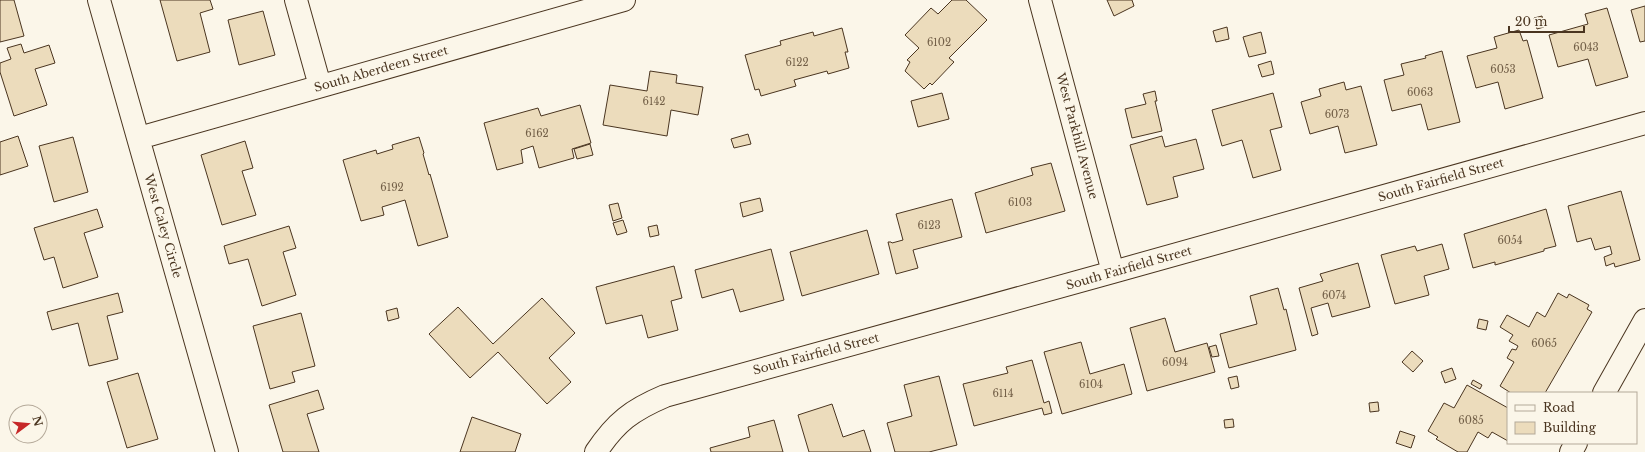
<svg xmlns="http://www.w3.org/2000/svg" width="1645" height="452" font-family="'Libre Baskerville',serif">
<rect width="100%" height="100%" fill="#fbf6e9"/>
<path fill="#ecdcbc" stroke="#4a3520" d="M0,0H14L24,36L0,42Z
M160,0H210L213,9L200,13L210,52L177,61Z
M952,0H966L987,20L949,58L954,62L932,85L930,83L924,89L905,71L910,62L907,60L919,48L905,35L931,8L938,14Z
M1107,0H1132L1134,6L1114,16Z
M1645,6V41L1640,42L1631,10Z
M1607,8L1628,77L1596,86L1588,59L1558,67L1549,35L1588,24L1585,14Z
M263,11L275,55L239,65L228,20Z
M1542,16L1544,27L1537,29L1534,18Z
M1227,27L1229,39L1216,42L1213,31Z
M842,28L848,52H845L849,68L828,74L827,71L794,80L796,86L761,96L759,89L755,90L745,55L781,45L780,41L813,32L814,36Z
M1519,30L1523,41L1527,40L1543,98L1505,109L1498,82L1476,88L1467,56L1497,48L1494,37Z
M1261,32L1266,53L1249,57L1243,37Z
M21,44L24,53L49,45L55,63L35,69L47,105L14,116L0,72V63L11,59L7,48Z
M1442,51L1460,122L1428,130L1421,104L1392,111L1384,80L1404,75L1401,64L1426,58L1425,56Z
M1271,61L1274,74L1262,77L1258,65Z
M650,71L677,75L676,83L703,87L698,115L671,110L667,136L603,125L610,85L647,91Z
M1344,82L1346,90L1361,86L1377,145L1345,153L1338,126L1310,134L1301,102L1321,96L1319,89Z
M1155,91L1157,101H1155L1162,131L1132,138L1125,109L1146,104L1143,94Z
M942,93L949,119L918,127L911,101Z
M1273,93L1282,127L1270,130L1281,170L1253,178L1242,140L1222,146L1212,110Z
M580,105L591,143L572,149L574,158L539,168L533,146L521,150L523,163L497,170L484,123L538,108L541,116Z
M748,134L751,144L734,148L731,139Z
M18,136L28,166L0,175V142Z
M1162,136L1165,147L1196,139L1204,169L1173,177L1178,197L1147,205L1130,145Z
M73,137L88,192L54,202L39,146Z
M419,137L424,153L423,154L429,175L430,174L448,237L418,246L405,200L382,207L384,215L361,221L343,160L376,150L377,154L393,149L392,145Z
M245,141L253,168L242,171L256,215L222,225L201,155Z
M590,144L593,155L577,159L574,149Z
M1051,163L1065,211L986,233L975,193L1033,175L1031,168Z
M1621,191L1640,260L1615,267L1614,263L1606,266L1604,257L1612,254L1610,246L1595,250L1591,238L1577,242L1568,206Z
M760,198L763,211L743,217L740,203Z
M952,199L962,237L913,250L918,268L896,274L888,242H891L892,243L903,240L896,214Z
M618,203L622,218L613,221L609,205Z
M97,209L103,227L84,233L98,277L63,288L54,257L44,260L34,228Z
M1546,209L1556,246L1544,249V251L1495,265V262L1473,268L1464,234Z
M623,220L627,232L617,235L613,223Z
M657,225L659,235L650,237L648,227Z
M289,226L296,248L283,252L296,295L262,306L248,259L229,264L224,246Z
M867,230L879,274L802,296L790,252Z
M1442,244L1449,269L1424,276L1429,295L1395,304L1381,255L1415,246L1417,251Z
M771,249L784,300L740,312L733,289L702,298L695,270Z
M1358,263L1370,307L1332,317L1328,303L1311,308L1318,334L1312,336L1299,288L1323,281L1320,274Z
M674,266L682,298L671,301L678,330L648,338L642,315L606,324L596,287Z
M1278,288L1284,310L1286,309L1296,350L1229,368L1220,334L1257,324L1250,296Z
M118,293L123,312L107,316L118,359L89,366L78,323L52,330L47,312Z
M1558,293L1567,298L1569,294L1589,305L1587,309L1592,312L1545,393H1511L1500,386L1514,362L1507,358L1512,349L1516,350L1518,346L1509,341L1513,335L1500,327L1507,315L1529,327L1537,312L1545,317Z
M542,298L575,333L549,358L571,382L547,404L498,352L470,378L429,334L458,307L493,344Z
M397,308L399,318L388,321L386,311Z
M301,313L315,366L292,372L295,382L270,389L253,326Z
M1165,318L1175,352L1207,343L1215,372L1147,391L1130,328Z
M1479,319L1488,321L1486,330L1477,328Z
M1081,342L1090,374L1124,364L1132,394L1062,414L1044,352Z
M1216,345L1219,356L1212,357L1209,347Z
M1412,351L1423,361L1413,372L1402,362Z
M1032,360L1044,403L1049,401L1052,413L1044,415L1042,408L974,426L963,384L1008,373L1006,367Z
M1452,368L1456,379L1445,383L1441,372Z
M138,373L158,439L127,448L107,382Z
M939,376L957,445L929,452H895L887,423L912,416L904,385Z
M1237,376L1239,387L1231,389L1228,378Z
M1473,380L1482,385L1480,389L1471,384Z
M1467,385L1508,408V441L1492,432L1488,438L1478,432L1467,452H1458L1436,439L1438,437L1428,431L1444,403L1454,408Z
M318,390L324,409L307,414L319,452H283L269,405Z
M1378,402L1379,411L1370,412L1369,403Z
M832,404L843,437L864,430L871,452H809L798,415Z
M472,417L521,434L515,452H460Z
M1233,419L1234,427L1225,428L1224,420Z
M774,420L783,452H711L710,448L750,437L748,427Z
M1400,431L1415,436L1411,448L1396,443Z"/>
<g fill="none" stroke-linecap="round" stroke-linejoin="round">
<defs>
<path id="minor" d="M99,0L227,452
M296,0L320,86
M1040,0L1113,272
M139,138L624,0
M1604,393L1645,320
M596,452C616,422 632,410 665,396L1113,272L1645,123
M1571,452L1576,443"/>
</defs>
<use href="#minor" stroke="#4a3520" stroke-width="24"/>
<use href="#minor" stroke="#fbf6e9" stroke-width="22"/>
</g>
<g text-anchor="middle" stroke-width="3" stroke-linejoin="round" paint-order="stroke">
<g font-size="10" fill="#725f47">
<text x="939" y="46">6102</text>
<text x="1586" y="51">6043</text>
<text x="797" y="66">6122</text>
<text x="1503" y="73">6053</text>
<text x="1420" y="96">6063</text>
<text x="654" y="105">6142</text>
<text x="1337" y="118">6073</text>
<text x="537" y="137">6162</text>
<text x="392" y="191">6192</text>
<text x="1020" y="206">6103</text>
<text x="929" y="229">6123</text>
<text x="1510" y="244">6054</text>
<text x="1334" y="299">6074</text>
<text x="1544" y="347">6065</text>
<text x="1175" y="366">6094</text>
<text x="1091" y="388">6104</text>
<text x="1003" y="397">6114</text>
<text x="1471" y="424">6085</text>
</g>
<g font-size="12" fill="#4a3520" stroke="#fbf6e9">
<text transform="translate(381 69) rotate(-16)" y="4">South Aberdeen Street</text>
<text transform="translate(1077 136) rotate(75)" y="4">West Parkhill Avenue</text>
<text transform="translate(1441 180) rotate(-16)" y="4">South Fairfield Street</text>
<text transform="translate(163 226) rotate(74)" y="4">West Caley Circle</text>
<text transform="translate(1129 268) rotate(-16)" y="4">South Fairfield Street</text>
<text transform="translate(816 354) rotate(-15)" y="4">South Fairfield Street</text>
</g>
</g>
<rect x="1507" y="392" width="130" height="52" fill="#fbf6e9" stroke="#b4a999"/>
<rect x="1515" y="405" width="20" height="6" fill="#fbf6e9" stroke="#b4a999"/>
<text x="1543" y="412" font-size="12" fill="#4a3520">Road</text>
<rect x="1515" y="422" width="20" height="12" fill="#ecdcbc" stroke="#b4a999"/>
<text x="1543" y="432" font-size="12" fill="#4a3520">Building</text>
<g transform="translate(28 424) rotate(74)"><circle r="19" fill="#fbf6e9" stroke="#b4a999"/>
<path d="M0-3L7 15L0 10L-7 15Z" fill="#c62828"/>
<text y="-6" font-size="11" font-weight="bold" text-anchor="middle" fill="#4a3520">N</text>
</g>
<path d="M1509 26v6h75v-6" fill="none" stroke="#4a3520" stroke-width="2"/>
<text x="1515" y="26" font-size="12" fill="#4a3520" stroke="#fbf6e9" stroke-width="3" paint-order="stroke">20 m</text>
</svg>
